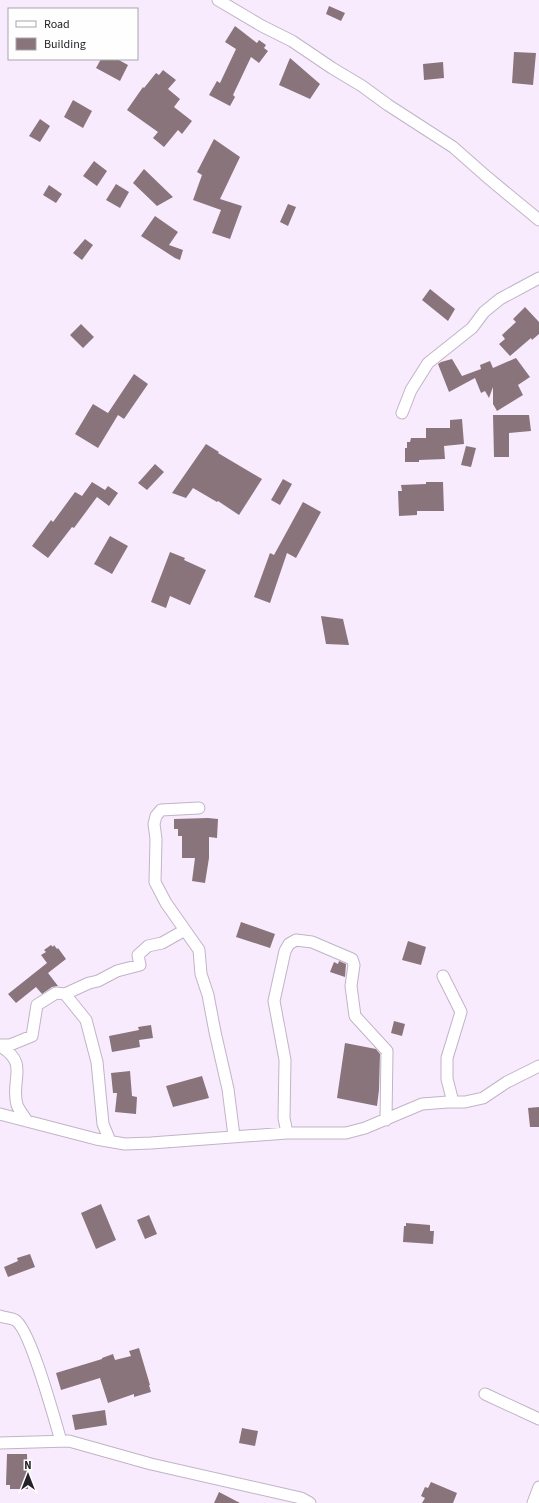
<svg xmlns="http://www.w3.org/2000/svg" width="539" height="1503" font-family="'Source Sans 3',sans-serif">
<rect width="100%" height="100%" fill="#f9ebfe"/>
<path fill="#89747b" d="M329,6L345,13L341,21L326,14Z
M235,26L257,43L259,40L266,45L264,48L268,51L259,63L251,57L233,95L235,97L230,106L209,95L217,81L220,83L236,49L225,42Z
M514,52L536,53L533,85L512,83Z
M290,58L320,84L310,99L279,85Z
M101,59H117L128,65L120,81L96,68Z
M443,62L444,78L424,80L423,64Z
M163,70L176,80L168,89L180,99L174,107L192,121L182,134L178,130L164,147L153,138L158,132L127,110L143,87L144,88L156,73L159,75Z
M73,100L92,111L83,128L64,117Z
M40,119L50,126L40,142L29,136Z
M214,139L240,157L220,199L242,206L230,239L212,233L221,210L193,200L202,175L197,172Z
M94,161L107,171L97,186L83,176Z
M144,169L173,197L157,206L133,183Z
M116,184L129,192L120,208L106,200Z
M49,185L62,194L56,203L43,195Z
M288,204L296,207L288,226L280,222Z
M155,216L178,232L169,245L183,250L180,260L175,258L141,236Z
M85,239L93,245L82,260L73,253Z
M430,289L455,309L448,321L422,300Z
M525,307L539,322V334L532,340L531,338L510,356L499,344L505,339L502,335L516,322L513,319Z
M81,324L94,337L83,348L70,335Z
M516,358L530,377L518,385L523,395L497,411L493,404V387L489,398L485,391L481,393L475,378L449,392L438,364L441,362L452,359L462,376L481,369L480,365L490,361L493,368Z
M134,374L148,384L124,419L118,415L98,448L75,434L93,404L108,413Z
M493,415H529L531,431L509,433V457H494Z
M462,419L464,444L444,446L445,459L419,460V462H405V448H407V442H410L411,438H426V428H450V420Z
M206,444L219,452L218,453L262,479L239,515L218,501L217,502L193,488L186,498L172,493Z
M466,446L476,448L471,467L461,465Z
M155,464L164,472L147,490L138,483Z
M283,479L292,484L280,505L271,500Z
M92,482L105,490L108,486L118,493L109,506L97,497L74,528L72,527L48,558L32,546L51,520L53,522L75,492L82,496Z
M426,482H443L444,511H417V515L399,516L398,491H402L401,485L426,484Z
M303,502L321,512L296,558L287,553L270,603L254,597L270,553L274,555Z
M110,536L128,546L112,574L94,564Z
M170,552L185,558L184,560L206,570L190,605L170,596L166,608L151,602Z
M321,616L343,619L349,645L326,644Z
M208,818L218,819L217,838L209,837V858L205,883L192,881L195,858H182V836H178V829H174V819Z
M241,922L275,934L270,948L236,937Z
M408,941L426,947L421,965L402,960Z
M51,945L53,947L54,945L57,949L58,948L66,959L48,973L58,986L52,987L42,994L36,987L16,1003L8,994L47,963L41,955L46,952L44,950Z
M339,961L346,964L345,977L330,972L334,962L338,964Z
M394,1021L405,1024L402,1036L391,1033Z
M151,1025L153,1038L139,1040L140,1047L112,1052L109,1036L139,1030L138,1027Z
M345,1043L376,1049L380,1054L379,1090L377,1106L337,1098Z
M130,1071L132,1096L137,1097L136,1114L115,1112L117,1093H113L111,1073Z
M202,1076L209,1098L173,1107L166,1086Z
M539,1107V1127H530L528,1108Z
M101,1204L116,1240L96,1249L81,1213Z
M149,1215L157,1234L145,1239L137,1220Z
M406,1223L430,1225V1231H434L433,1244L403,1242L404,1226H406Z
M30,1254L35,1267L8,1277L4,1267L18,1261L17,1258Z
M139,1348L150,1385H149L151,1392L134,1397V1394L108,1403L100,1378L61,1390L56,1373L102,1359V1358L113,1354L115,1360L131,1356L129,1351Z
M105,1410L107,1425L75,1430L72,1415Z
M242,1428L258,1431L255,1446L239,1443Z
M7,1454H27L28,1489H10V1485H6Z
M431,1482L457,1493L453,1503H422L425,1498L421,1496L425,1487L428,1488Z
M219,1492L240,1503H214Z"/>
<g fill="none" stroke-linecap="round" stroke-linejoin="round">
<defs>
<path id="minor" d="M218,0L262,26L292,41L332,68L362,86L388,105L453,147L487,177L539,220
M402,413L411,390L428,363L472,328L484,312L500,299L539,278
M199,808L161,810L156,816L154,824L156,839L155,882L166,903L199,950L201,974L208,995L215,1032L228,1089L234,1136
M443,976L461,1012L447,1058V1079L453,1102
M65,994L89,983L98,981L117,971L140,965L138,955L148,946L162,943L185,930
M0,1045H10L32,1036L37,1005L56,993L65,994L86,1020L97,1062L103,1124L110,1141
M0,1046C30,1064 10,1079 17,1105C19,1110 24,1116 27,1121
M0,1114L96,1139L125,1144L151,1143L287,1133H346L365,1128L422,1104L448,1102H465L483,1098L507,1082L539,1066
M287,1133L284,1118L285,1060L274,1001L285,951L289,944L296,940L312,942L352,959L354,965L351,986L355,1016L387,1051L386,1120
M0,1316C5,1318 11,1318 15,1320C30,1328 55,1421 61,1441
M485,1394L539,1419
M0,1443L69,1441L151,1464L301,1498L310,1503
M533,1503L539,1487"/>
</defs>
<use href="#minor" stroke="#c0b4c6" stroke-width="13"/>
<use href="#minor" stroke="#fff" stroke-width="11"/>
</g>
<rect x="8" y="8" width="130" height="52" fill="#fefefe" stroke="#a8a6a8"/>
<rect x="16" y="21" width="20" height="6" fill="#ffffff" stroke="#a8a6a8"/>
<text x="44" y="28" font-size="12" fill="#262128">Road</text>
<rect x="16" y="38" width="20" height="12" fill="#89747b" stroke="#a8a6a8"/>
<text x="44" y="48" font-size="12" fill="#262128">Building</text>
<g transform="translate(28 1475)" stroke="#fefefe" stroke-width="3" paint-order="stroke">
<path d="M0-3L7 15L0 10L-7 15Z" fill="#262128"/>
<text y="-6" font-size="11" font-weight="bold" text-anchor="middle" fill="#262128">N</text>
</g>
</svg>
